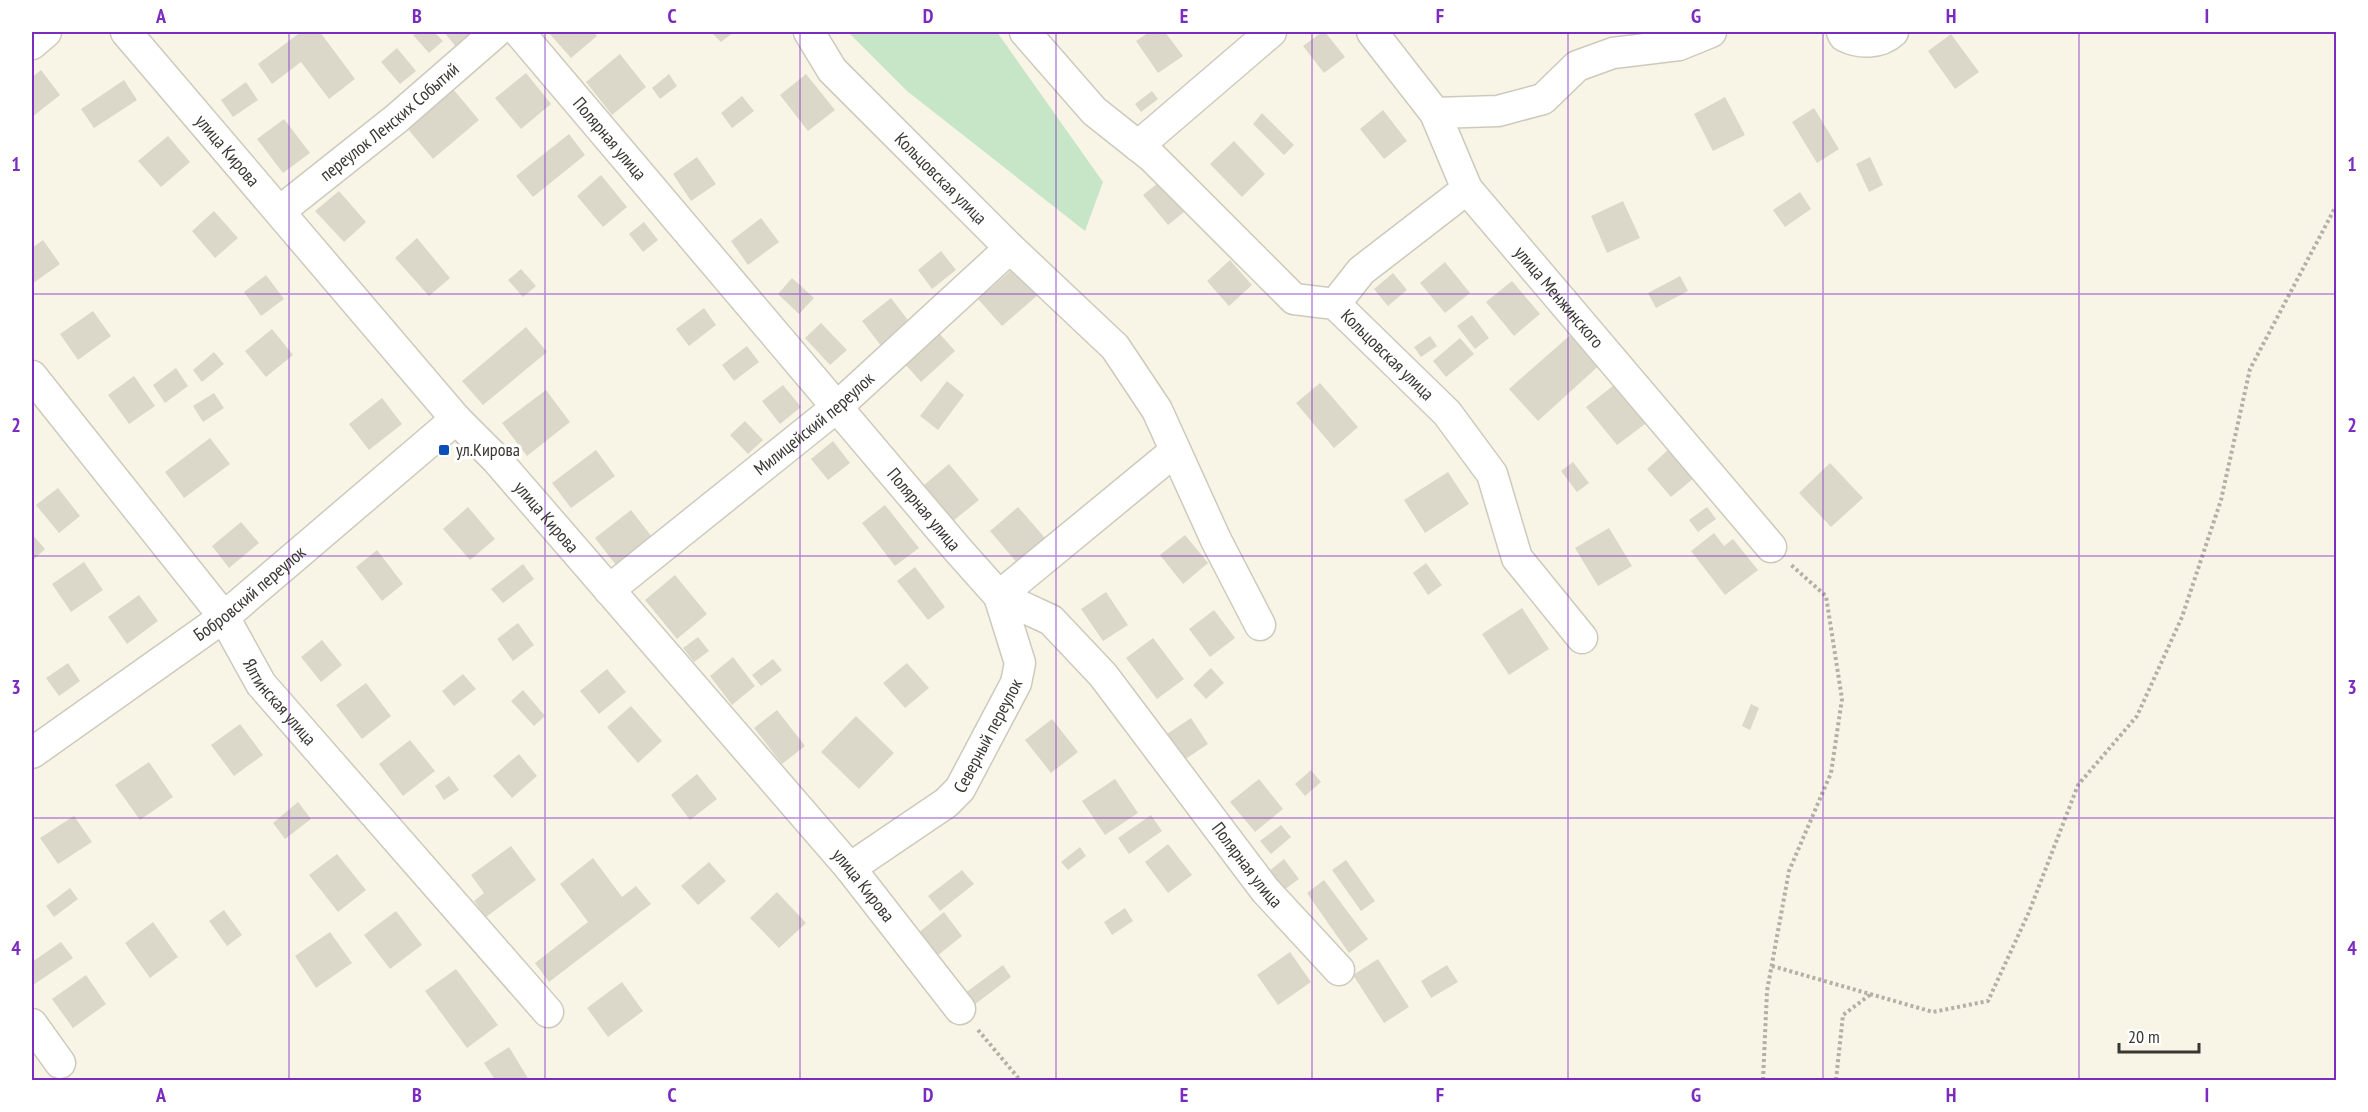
<svg xmlns="http://www.w3.org/2000/svg" width="2368" height="1112" font-family="'PT Sans Narrow',sans-serif">
<rect width="100%" height="100%" fill="#f8f5e7"/>
<path fill="#c7e6c8" d="M848,32H997L1103,182L1085,231L907,91Z"/>
<path fill="#dbd8ca" d="M301,32H320L355,79L329,99L301,62L272,84L258,64Z
M417,32H434L443,41L429,53L413,35Z
M444,32H468L470,35L456,47Z
M548,32H594L597,36L571,58Z
M711,32H734L721,42Z
M1149,32H1165L1183,56L1158,73L1136,41Z
M1322,32H1325L1345,57L1324,73L1303,46Z
M1951,34L1979,72L1955,89L1928,51Z
M397,48L416,71L400,84L381,62Z
M620,54L646,87L612,115L586,82Z
M41,70L60,95L32,117V77Z
M526,73L551,104L521,129L495,98Z
M669,74L677,86L660,99L652,88Z
M806,74L835,110L808,131L780,95Z
M124,80L137,100L94,128L81,109Z
M246,82L258,100L233,117L221,100Z
M453,89L479,120L433,159L407,128Z
M1152,91L1158,99L1141,112L1135,104Z
M742,96L754,111L732,128L721,113Z
M1725,97L1745,135L1713,151L1694,114Z
M1814,108L1839,149L1817,163L1792,122Z
M1383,110L1407,141L1384,159L1360,129Z
M1262,113L1294,145L1284,155L1253,124Z
M284,119L310,153L283,173L257,139Z
M569,134L585,155L533,197L516,176Z
M168,136L190,162L161,187L138,161Z
M1234,141L1265,174L1242,197L1210,164Z
M697,157L716,184L691,201L673,174Z
M1870,157L1883,185L1869,192L1856,164Z
M601,175L627,207L603,227L577,196Z
M1164,178L1189,208L1168,225L1143,195Z
M339,191L366,222L344,242L315,211Z
M1800,192L1811,209L1785,227L1773,210Z
M1623,201L1640,238L1607,253L1591,216Z
M214,211L238,238L215,258L192,231Z
M761,218L779,242L748,265L731,241Z
M644,222L658,240L643,252L629,234Z
M417,238L450,278L429,296L395,258Z
M43,240L60,264L32,284V248Z
M941,251L956,270L932,289L918,270Z
M1230,260L1252,285L1229,306L1207,281Z
M1445,262L1470,293L1445,313L1420,283Z
M1015,267L1039,294L1002,326L978,299Z
M521,269L536,286L523,297L508,280Z
M1393,273L1407,290L1388,306L1374,289Z
M266,275L284,299L261,316L244,292Z
M1680,276L1688,291L1656,308L1648,293Z
M792,278L814,298L799,314L778,294Z
M1512,281L1540,314L1514,336L1486,302Z
M891,298L911,324L882,347L862,321Z
M704,308L716,325L689,346L676,329Z
M93,311L111,336L78,360L60,334Z
M1472,315L1489,338L1475,349L1457,326Z
M821,323L847,350L830,365L805,338Z
M526,327L547,352L483,405L462,381Z
M272,329L293,355L266,377L245,351Z
M1575,331L1603,362L1538,421L1509,389Z
M939,333L955,351L921,382L905,364Z
M1430,336L1437,346L1421,357L1414,347Z
M1460,338L1474,354L1446,377L1433,361Z
M747,346L759,362L734,381L722,365Z
M214,352L224,364L202,382L193,370Z
M176,368L188,386L165,403L153,385Z
M134,376L155,406L129,424L108,395Z
M947,381L964,395L938,430L920,416Z
M1618,382L1649,421L1617,445L1586,407Z
M1320,383L1358,427L1334,448L1296,403Z
M783,385L801,407L780,424L762,401Z
M546,390L570,422L527,456L502,423Z
M214,393L224,408L203,422L193,406Z
M382,398L402,424L369,450L349,424Z
M745,421L763,440L748,454L730,435Z
M210,438L230,464L184,498L165,472Z
M833,441L850,463L828,480L811,459Z
M1669,449L1694,478L1671,497L1647,469Z
M596,450L615,476L571,508L552,483Z
M1573,462L1589,483L1577,492L1561,471Z
M1830,463L1863,498L1831,527L1799,493Z
M949,464L979,500L953,521L924,485Z
M1448,472L1469,504L1425,533L1404,500Z
M58,488L80,516L59,533L36,505Z
M885,505L919,548L895,566L862,523Z
M468,507L495,539L470,560L443,529Z
M1018,507L1046,539L1018,564L990,531Z
M1707,507L1716,519L1698,532L1689,520Z
M631,510L652,537L616,565L595,538Z
M241,522L259,543L229,568L212,546Z
M1609,528L1632,566L1598,586L1575,548Z
M1714,533L1724,546L1733,539L1758,570L1725,595L1691,551Z
M32,534L45,549L32,561Z
M1185,535L1208,563L1183,584L1160,555Z
M377,550L403,584L382,601L356,567Z
M84,562L103,590L71,612L52,584Z
M1426,563L1442,585L1428,595L1413,573Z
M523,564L534,579L503,603L491,589Z
M915,567L945,607L928,620L897,581Z
M675,575L707,614L677,639L645,600Z
M1106,592L1128,625L1103,641L1081,609Z
M139,595L158,621L127,644L108,617Z
M1522,608L1549,649L1509,675L1482,634Z
M1214,610L1235,638L1210,657L1189,629Z
M518,623L534,645L513,661L497,639Z
M698,637L709,651L694,662L683,648Z
M1153,638L1184,679L1157,699L1126,658Z
M322,640L342,665L321,682L301,657Z
M733,657L755,686L732,705L710,676Z
M773,659L782,670L761,686L752,675Z
M68,663L80,681L59,696L46,678Z
M907,663L929,688L905,708L883,683Z
M1211,668L1224,683L1206,699L1193,685Z
M607,669L626,692L599,714L580,691Z
M463,674L476,689L454,706L442,691Z
M366,683L391,716L362,739L336,705Z
M523,690L545,716L534,726L511,701Z
M1751,704L1759,708L1750,730L1742,726Z
M631,706L662,741L638,763L607,727Z
M777,710L805,746L782,764L754,728Z
M856,716L894,753L859,789L821,752Z
M1191,718L1208,744L1184,760L1167,734Z
M1052,719L1078,752L1051,773L1025,740Z
M240,724L263,755L234,776L211,745Z
M410,740L435,771L403,796L379,764Z
M519,754L537,776L512,798L493,776Z
M149,762L173,797L140,820L115,785Z
M1311,770L1321,782L1305,796L1295,784Z
M697,774L717,799L690,820L671,795Z
M449,776L459,790L444,800L435,786Z
M1115,779L1138,813L1105,835L1082,801Z
M1259,779L1283,809L1255,832L1230,802Z
M298,802L311,819L285,839L273,823Z
M1151,815L1162,831L1129,854L1118,838Z
M74,816L92,842L58,864L40,838Z
M1281,825L1291,837L1271,854L1260,841Z
M1168,844L1192,875L1168,893L1145,862Z
M511,846L536,880L486,917L474,901L484,893L471,875Z
M1080,847L1086,856L1068,870L1061,862Z
M337,854L366,890L338,912L309,875Z
M593,858L622,897L636,886L651,904L549,982L535,963L588,922L560,884Z
M1284,859L1299,879L1284,890L1269,871Z
M1346,860L1375,901L1361,911L1332,870Z
M709,862L726,881L698,905L681,886Z
M962,870L974,884L940,911L928,896Z
M1324,880L1368,939L1349,953L1307,893Z
M70,888L78,899L54,917L46,906Z
M777,892L806,923L779,948L750,918Z
M1125,908L1133,921L1112,935L1104,922Z
M224,910L242,935L227,946L209,921Z
M396,911L422,945L390,969L364,935Z
M944,912L962,936L937,956L918,933Z
M153,922L178,957L150,978L125,943Z
M330,932L352,963L316,988L295,956Z
M61,942L73,958L33,985L32,962Z
M1290,952L1311,982L1278,1005L1257,975Z
M1378,959L1409,1007L1384,1023L1353,975Z
M1003,965L1011,977L974,1005L965,993Z
M1447,965L1458,982L1431,998L1421,981Z
M456,969L498,1025L467,1048L425,991Z
M86,975L106,1004L73,1028L52,999Z
M622,982L643,1011L608,1037L587,1008Z
M509,1047L529,1080H495L484,1063Z"/>
<g fill="none" stroke-linecap="round" stroke-linejoin="round">
<defs>
<g id="street">
<path id="s1" d="M126,32L456,419L496,459L850,868L960,1009"/>
<path id="s2" d="M519,32L958,550L999,596L1051,620L1103,675L1265,890L1339,970"/>
<path id="s3" d="M809,32L832,70L1010,248L1115,347L1157,410L1216,540L1260,625"/>
<path id="s4" d="M1025,32L1094,111L1152,157L1294,299L1335,304L1447,413L1492,474L1517,558L1582,638"/>
<path id="s5" d="M1372,32L1435,113L1467,189L1771,547"/>
<path d="M1842,32L1844,36C1860,44 1880,44 1893,32"/>
<path d="M32,44L46,32"/>
<path d="M1435,113L1498,111L1543,99L1577,66L1613,53L1679,45L1711,32"/>
<path d="M1138,146L1271,32"/>
<path id="s6" d="M280,211L396,119L496,32"/>
<path d="M1335,304L1361,271L1467,189"/>
<path id="s7" d="M32,376L224,617L261,684L548,1012"/>
<path id="s8" d="M609,590L837,407L1010,248"/>
<path id="s9" d="M32,753L224,617L456,419"/>
<path id="s10" d="M850,868L946,803L960,789L1016,683L1020,663L999,596L1175,451"/>
<path d="M32,1024L60,1063"/>
</g>
</defs>
<use href="#street" stroke="#cdcabc" stroke-width="33"/>
<path stroke="#b3b0a5" stroke-width="4" stroke-dasharray="3 3" stroke-linecap="butt" d="M1772,966L1933,1012L1988,1001L2029,912L2078,785L2137,716L2182,617L2221,500L2250,369L2336,206
M978,1030L1020,1080
M1763,1080L1767,991L1789,871L1831,773L1842,699L1826,596L1790,564
M1836,1080L1843,1015L1871,994"/>
<use href="#street" stroke="#fff" stroke-width="30"/>
</g>
<path fill="none" stroke="#7b2cbf" stroke-width="1.5" stroke-opacity="0.55" d="M289,32V1080M545,32V1080M800,32V1080M1056,32V1080M1312,32V1080M1568,32V1080M1823,32V1080M2079,32V1080M32,294H2336M32,556H2336M32,818H2336"/>
<rect fill="#0c4eb9" stroke="#fff" stroke-width="2" x="438" y="444" width="12" height="12" rx="3"/>
<g text-anchor="middle" stroke-width="6" stroke-linejoin="round" paint-order="stroke">
<g font-size="18" fill="#393732" stroke="#fff">
<text dy="6" stroke="none"><textPath href="#s6" startOffset="141">переулок Ленских Событий</textPath></text>
<text dy="6" stroke="none"><textPath href="#s2" startOffset="140">Полярная улица</textPath></text>
<text dy="6" stroke="none"><textPath href="#s1" startOffset="156">улица Кирова</textPath></text>
<text dy="6" stroke="none"><textPath href="#s3" startOffset="198">Кольцовская улица</textPath></text>
<text dy="6" stroke="none"><textPath href="#s5" startOffset="327">улица Менжинского</textPath></text>
<text dy="6" stroke="none"><textPath href="#s4" startOffset="494">Кольцовская улица</textPath></text>
<text dy="6" stroke="none"><textPath href="#s8" startOffset="264">Милицейский переулок</textPath></text>
<text dy="6" stroke="none"><textPath href="#s2" startOffset="626">Полярная улица</textPath></text>
<text dy="6" stroke="none"><textPath href="#s1" startOffset="642">улица Кирова</textPath></text>
<text dy="6" stroke="none"><textPath href="#s9" startOffset="270">Бобровский переулок</textPath></text>
<text dy="6" stroke="none"><textPath href="#s7" startOffset="410">Ялтинская улица</textPath></text>
<text dy="6" stroke="none"><textPath href="#s10" startOffset="196">Северный переулок</textPath></text>
<text dy="6" stroke="none"><textPath href="#s2" startOffset="1112">Полярная улица</textPath></text>
<text dy="6" stroke="none"><textPath href="#s1" startOffset="1128">улица Кирова</textPath></text>
</g>
<g font-size="18" fill="#393732" stroke="#fff" text-anchor="start">
<text x="456" y="456">ул.Кирова</text>
</g>
</g>
<rect width="2368" height="1112" fill="none" stroke="#ffffff" stroke-width="66"/>
<path d="M2119 1043v9h80v-9" fill="none" stroke="#393732" stroke-width="3"/>
<text x="2128" y="1043" font-size="18" fill="#393732" stroke="#ffffff" stroke-width="4.5" paint-order="stroke">20 m</text>
<rect x="33" y="33" width="2302" height="1046" fill="none" stroke="#7b2cbf" stroke-width="2"/>
<g font-size="20" text-anchor="middle" font-weight="bold" fill="#7b2cbf">
<text x="161" y="23">A</text>
<text x="417" y="23">B</text>
<text x="672" y="23">C</text>
<text x="928" y="23">D</text>
<text x="1184" y="23">E</text>
<text x="1440" y="23">F</text>
<text x="1696" y="23">G</text>
<text x="1951" y="23">H</text>
<text x="2207" y="23">I</text>
<text x="16" y="171">1</text>
<text x="2352" y="171">1</text>
<text x="16" y="432">2</text>
<text x="2352" y="432">2</text>
<text x="16" y="694">3</text>
<text x="2352" y="694">3</text>
<text x="16" y="955">4</text>
<text x="2352" y="955">4</text>
<text x="161" y="1102">A</text>
<text x="417" y="1102">B</text>
<text x="672" y="1102">C</text>
<text x="928" y="1102">D</text>
<text x="1184" y="1102">E</text>
<text x="1440" y="1102">F</text>
<text x="1696" y="1102">G</text>
<text x="1951" y="1102">H</text>
<text x="2207" y="1102">I</text>
</g>
</svg>
